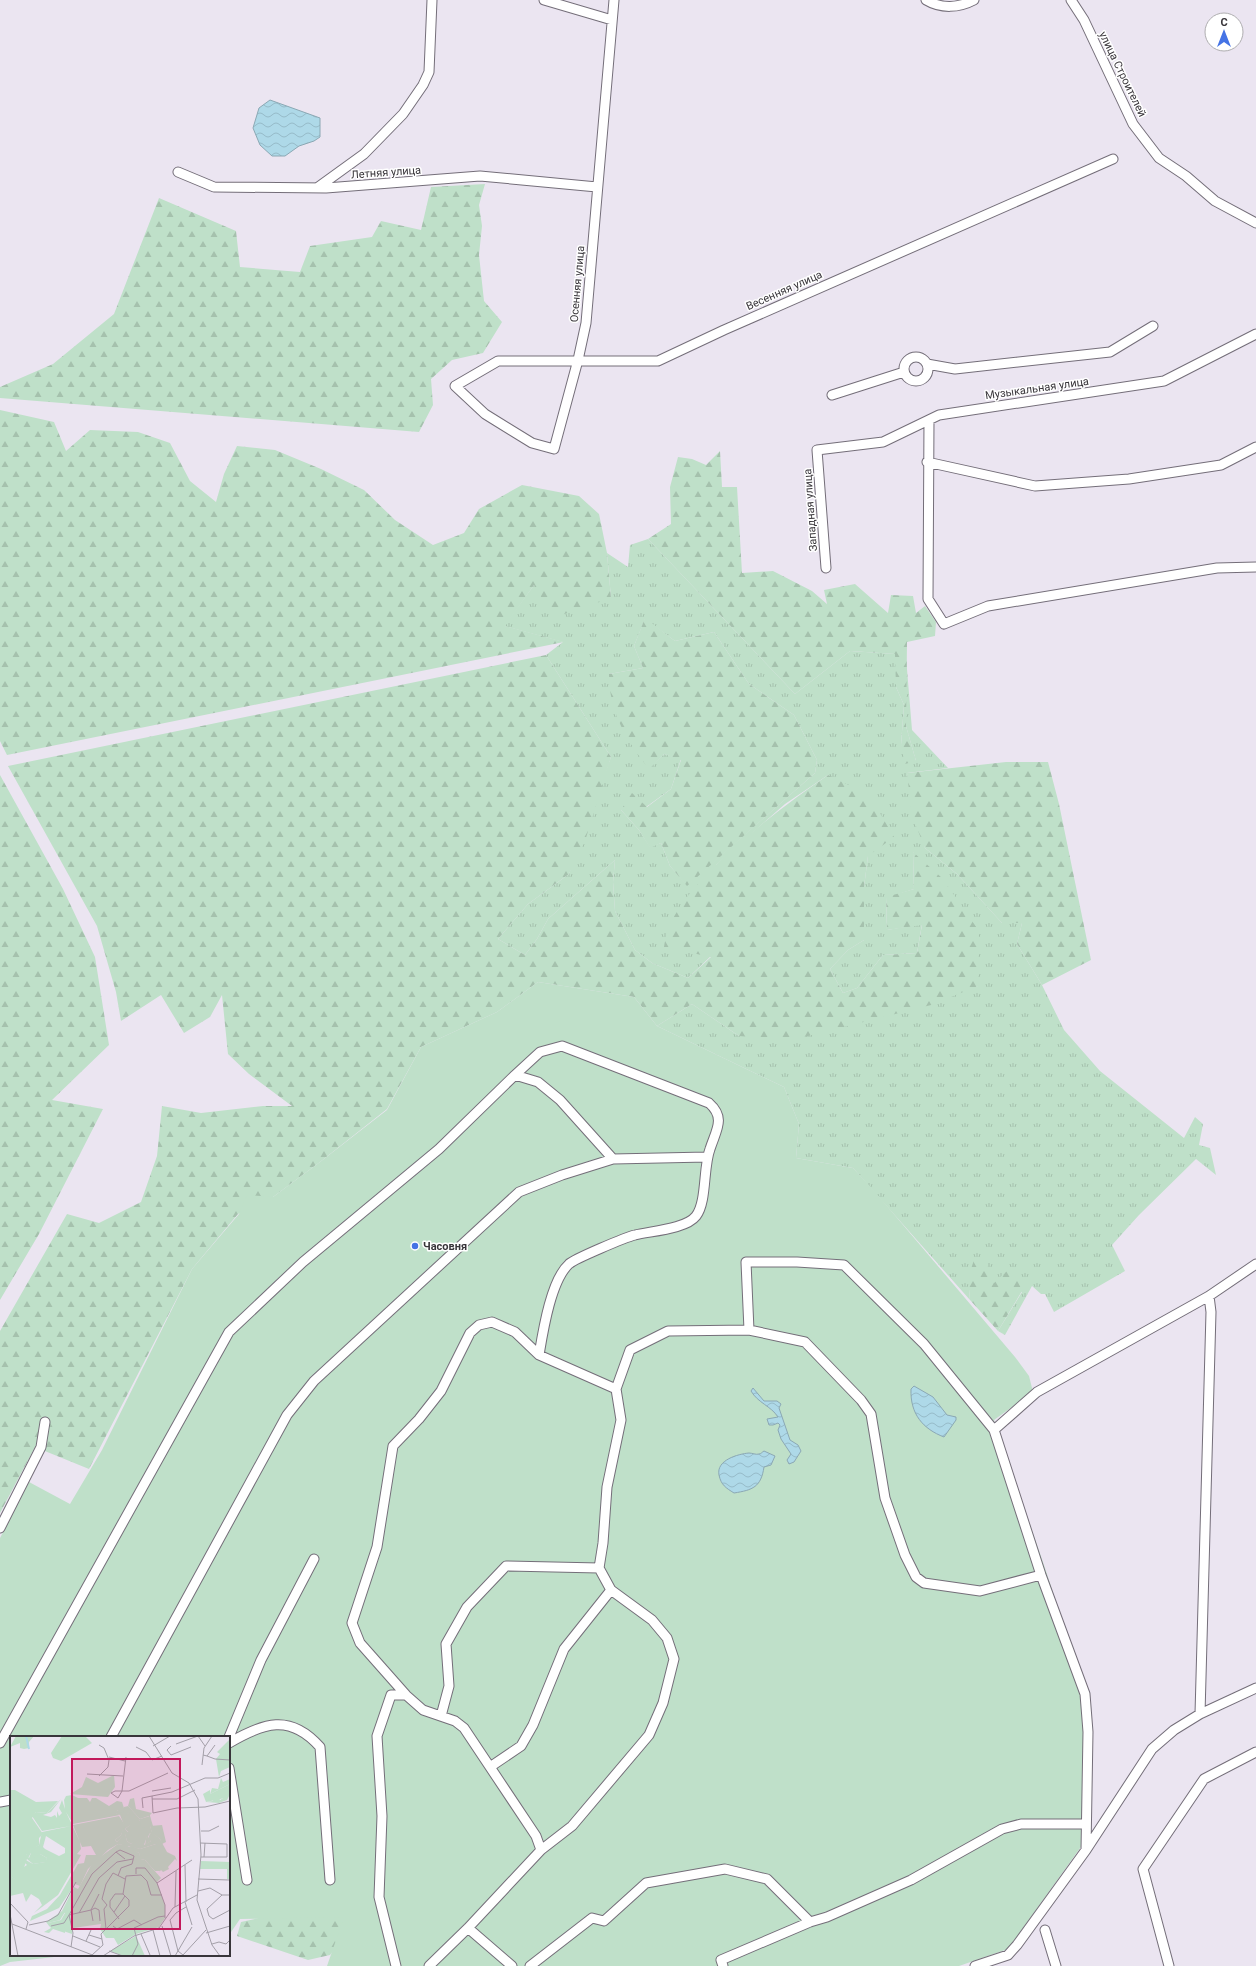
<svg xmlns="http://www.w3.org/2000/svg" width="1256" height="1966" font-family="Roboto,sans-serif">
<defs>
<pattern id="grass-tufts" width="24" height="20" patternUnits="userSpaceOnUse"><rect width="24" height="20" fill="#bfe0c9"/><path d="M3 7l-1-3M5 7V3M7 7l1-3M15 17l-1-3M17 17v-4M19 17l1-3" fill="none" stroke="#a5c1ad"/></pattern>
<pattern id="forest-firs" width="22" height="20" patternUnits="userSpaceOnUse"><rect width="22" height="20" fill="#bfe0c9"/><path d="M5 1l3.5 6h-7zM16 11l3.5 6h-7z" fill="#a5c1ad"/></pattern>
<pattern id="water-waves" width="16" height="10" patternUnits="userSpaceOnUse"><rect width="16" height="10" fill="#aed9e8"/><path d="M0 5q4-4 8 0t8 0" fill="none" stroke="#96bbc8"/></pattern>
</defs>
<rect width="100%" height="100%" fill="#ebe5f1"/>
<path fill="url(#grass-tufts)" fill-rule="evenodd" d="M648,539L795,694L850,651L896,654V687L904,705L901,745L916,761L906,726V657L912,730L948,768L907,773L925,848L957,874L1002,923H1022L1017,944L1042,985L1064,1030L1100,1071L1184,1138L1195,1117L1203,1124L1199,1145L1210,1148L1216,1175L1196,1159L1139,1215L1112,1245L1125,1271L1054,1312L1045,1294H1041L1032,1286L1005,1335L998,1331L1022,1292L994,1284L969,1290L970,1300L853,1168L796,1158L799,1124L784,1087L657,1026L692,1004L739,1036L978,986L913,852L914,889L886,898L887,930L922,924L917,953L883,955L857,988L843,993L830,969L848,950L864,940V887L868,856L828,775L785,804L716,865L711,956L688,978L652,963L635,950L615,911L613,882L615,860L548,919L537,939L525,955L498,939L528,904L569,874L611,757L546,655L563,642L504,626L534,585L611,598L607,553L628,567L630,545ZM645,619L675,641L714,632L749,684L794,715L817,760L815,773L687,885L670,866L661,843L650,847L639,830L621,810L646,807L671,789L681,759L664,754L649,768L609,674L643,668L634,646Z"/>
<path fill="url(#forest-firs)" d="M485,184L479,205L482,226L479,255L484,301L502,322L483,353L452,360L431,379L433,405L419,432L0,398V387L53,364L114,314L159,198L236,231L240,267L300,272L310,246L372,237L381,221L421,230L431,187Z
M0,410L54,422L66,451L90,430L138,432L170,443L190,481L216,502L224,474L237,446L275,450L321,469L364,490L395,520L433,545L464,533L479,509L522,485L579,496L599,514L607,553L611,598L553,618L534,585L505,626L564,642L7,755L0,741Z
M720,451L722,487H737L742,573L773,571L812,591L827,604L824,590L855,584L888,613L891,595L913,596L916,613L925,606L936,622L935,636L907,642L906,726L916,761L905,764L901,745L904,705L896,687L895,654L850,651L795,694L648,539L671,524L670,487L678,457L692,459L706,465Z
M645,618L675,641L714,632L749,684L794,715L817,760L815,773L687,886L670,866L661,843L650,848L639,830L621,810L632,793L647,807L671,789L681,760L664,754L649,769C626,740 609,711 609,674L643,668L634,646Z
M546,655L611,757L585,841L569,874L528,904L498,939L525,955L537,939L548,919L615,860L613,882L615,911L635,950L652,963L688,978L711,957L664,947C665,941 666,934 668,929C691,874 779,809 828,775L869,795L894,837L868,856L864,887V940L848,950L830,969L843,993L857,988L883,955L917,953L922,925L887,930L886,897L914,889L913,852L942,878L979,931L978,986L931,1005L792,1040L739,1036L692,1004L657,1026L634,997L538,982L497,1012L421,1047L387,1109L320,1162L273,1197L238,1214L192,1269L89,1469L35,1447L0,1513V1331L67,1214L99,1223L141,1202L157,1156L162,1106L201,1113L263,1106H292L249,1074L228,1054L222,995L210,1017L184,1033L161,995L121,1021L116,992L97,926L8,766Z
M1006,762H1048L1059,804L1091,960L1042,985L1017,944L1022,923H1002L957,874L925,848L912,816L907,773Z
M0,775L63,889L95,957L109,1045L52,1100L103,1109L39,1234L0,1300Z
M985,1259L994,1283L1007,1271L1016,1275L1022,1291L998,1331L970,1300L968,1278L974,1260Z
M286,1912L353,1913L347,1934L330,1955L308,1960L237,1936L241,1922Z"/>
<path fill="#bfe0c9" d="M538,982L634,997L657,1026L784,1087L799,1124L796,1158L853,1168L876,1193L1015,1357L1029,1376L1033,1392L994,1420L1045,1568L1085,1691L1083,1844L1008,1949L959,1966H327L344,1917L240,1919L229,1935V1737H11V1955H72L10,1962L0,1966V1538L29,1482L70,1504L102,1450L192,1269L239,1214L247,1195L273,1197L320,1162L387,1110L421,1047L497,1012Z"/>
<path fill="url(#water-waves)" stroke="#8ba8b4" d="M270,100L320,118V137L314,141L299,146L285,156H272L260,145L253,128L259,108Z
M914,1386L933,1397L947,1415L956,1417V1420L944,1437C923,1429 910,1414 911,1389Z
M753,1388L764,1401H777L781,1404L779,1408L790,1440L798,1445L801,1451L794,1462L789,1464L787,1460L791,1454L781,1439L778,1430L780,1425L778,1423L773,1425H769L767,1419L778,1417C771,1406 758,1403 751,1391Z
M764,1451L775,1456L771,1465L764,1467C761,1487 753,1490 734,1493C726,1488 721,1485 719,1475C716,1460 738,1454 749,1453C752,1453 756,1455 759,1454C761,1454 762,1452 764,1451Z"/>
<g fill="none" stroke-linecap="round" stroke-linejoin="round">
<defs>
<path id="minor" d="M544,0L612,20
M614,0L586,323L578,360L554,449L532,443L485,414L455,386L498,361H658L724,330L1113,159
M926,0C941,9 959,8 974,0
M1071,0L1084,20L1133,124L1159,158L1186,176L1215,201L1256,223
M178,172L214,187L326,188L480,176L597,187
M317,188L364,154L403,114L423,85L429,72L432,0
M904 369a12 12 0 1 1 24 0a12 12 0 1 1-24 0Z
M927,364L955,369L1110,352L1153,326
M832,395L904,372
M929,420L928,599L944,624L988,606L1217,568L1256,567
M927,462L1035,486L1129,479L1221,465L1256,447
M826,568L817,450L883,442L939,415L1164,381L1256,334
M515,1075L540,1052L562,1046L709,1103C726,1118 716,1130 710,1149C703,1167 707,1202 696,1216C686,1229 651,1231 635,1235C626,1237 574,1259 569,1264C551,1280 543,1331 539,1355
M749,1330L746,1262H797L844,1265L924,1344L994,1430L1041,1575L1085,1694L1088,1732L1086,1850
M994,1430L1037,1392L1209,1296L1256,1264
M0,1528L41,1447L45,1422
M406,1695L423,1710L455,1721L464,1728L536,1836L541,1850
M1200,1714L1211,1312L1209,1296
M441,1716L449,1686L446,1644L467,1607L506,1566L599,1568
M111,1737L287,1415L314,1381L519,1192L562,1175L613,1159L707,1157
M229,1737L261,1660L314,1559
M0,1743L229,1332L303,1262L439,1149L515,1075L538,1082L560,1100L613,1159
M229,1743C263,1723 290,1713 320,1747L330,1880
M490,1767L521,1746L533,1725L564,1649L611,1590
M229,1768L247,1880
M0,1802L11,1800
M468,1928L512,1966
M1045,1930L1056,1966
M396,1966L379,1897L382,1816L377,1736L391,1695H406L360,1643L352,1623L377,1547L393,1446L419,1419L441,1391L470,1333L479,1325L492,1322L515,1332L539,1355L616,1389
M429,1966L468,1928L541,1850L572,1826L649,1735L663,1703L674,1659L667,1638L652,1620L611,1590L599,1568L603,1543L607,1487L621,1420L616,1389L630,1350L668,1331L749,1330L805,1342L861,1400L871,1414L885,1498L905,1555L916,1577L924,1583L980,1591L1041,1575
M530,1966L592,1918L604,1921L646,1883L725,1869L767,1879L810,1922
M723,1966L721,1960L810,1922L827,1917L911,1880L1002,1829L1021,1824H1086
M975,1966L1008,1955L1017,1945L1086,1850L1152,1749L1174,1730L1200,1714L1256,1688
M1169,1966L1143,1869L1204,1779L1256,1752"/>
</defs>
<use href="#minor" stroke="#746e79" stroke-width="11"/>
<use href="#minor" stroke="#fff" stroke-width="9"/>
</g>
<circle fill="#4573e5" stroke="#fff" stroke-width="1.5" cx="415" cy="1246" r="4"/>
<g text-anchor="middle" stroke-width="3" stroke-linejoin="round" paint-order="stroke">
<g font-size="11" fill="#38353a" stroke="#fff">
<text transform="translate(1123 74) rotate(64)" y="4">улица Строителей</text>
<text transform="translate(386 172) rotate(-4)" y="4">Летняя улица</text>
<text transform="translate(577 284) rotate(-85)" y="4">Осенняя улица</text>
<text transform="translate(784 290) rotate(-24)" y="4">Весенняя улица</text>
<text transform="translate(1037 388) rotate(-8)" y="4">Музыкальная улица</text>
<text transform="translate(810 510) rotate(-94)" y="4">Западная улица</text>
</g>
<g font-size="11" font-weight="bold" fill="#38353a" stroke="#fff" text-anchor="start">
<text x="423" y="1250">Часовня</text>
</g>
</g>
<g transform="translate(10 1736)">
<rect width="220" height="220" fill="#ebe5f1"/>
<path d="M6,0H24L19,6V12L14,13L10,12V7L0,11ZM220,48V58L215,62L196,66L193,58L200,54V58ZM0,54H5L26,66L48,65L37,77L26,76L22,82L33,98L29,102V109L16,118L19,122L21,117L30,118L37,122L36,126L23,128L17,123L9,146L0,140ZM118,70L130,83L140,80L143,90H140L142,96L150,103L157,116L165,120L167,125L165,123L158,131L159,133L153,136L151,134L148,138L150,135H145L135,124L130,123L129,117L118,112L121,110L130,113L146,108L140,97L138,101L141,105L135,109L137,97L121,108L117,105L115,98L107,106L105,104L111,99L114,89L110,79L105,77L108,74L114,75V71ZM117,77L130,85L118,96L115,93L120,89ZM191,125L220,126V143H217V133H190Z" fill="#bfe0c9" fill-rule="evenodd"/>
<path d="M52,0H75L82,7L51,25L43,22L41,17ZM220,3V31L211,35L209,41L206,23L210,18L207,16ZM104,39L105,51L98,61L60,58L72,51L76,41L88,47ZM211,42L213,46L220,43V48L200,58L202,52L208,53ZM220,58L217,64L209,67L196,66L203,65L204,60L208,59L210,64ZM62,59L68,62H77L80,66L82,62H86L99,70L107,65L112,66L115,75L110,77L108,74L106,77L110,79L63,88L56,76L70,106L71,113L67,118L71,119L48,159L24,177L32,169L29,163L21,158L16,166L13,157L0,160V140L9,145V134L17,129L13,125L14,123L23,128L35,126L37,122L30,118L25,122L21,117L18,122L15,116L29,109L32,96L61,90L32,95L22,80L26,76L37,77L51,63L41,76L33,79L41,81L45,79L47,82V75L49,80L52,77L49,72L52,64L55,73L54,64L56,60ZM36,100L55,112V117L49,120L35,113L33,111ZM124,62L126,73L142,77L140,79L141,89L139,80L130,83L118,70L120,63ZM117,77L123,78L130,85L131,91L137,92L139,95L134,109L141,105L138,103L140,97L146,104V108L130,113L108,108L98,114L78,133L70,150L65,148L49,172L20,185L22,180L37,173L50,159L68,128L74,127L76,119H86L81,110L72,111L63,89L109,80L115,89L111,99L105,104L107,106L115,97L117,105L121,108L123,106L119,105L122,99L115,93L120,89L118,90L114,83ZM152,89L156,106L152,108L150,103L142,97L140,90ZM52,175L55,176L50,184L38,187L55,194V197L43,193L39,197L34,196L41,192L36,186Z" fill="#bfe0c9" fill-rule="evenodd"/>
<path d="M108,108L116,109L129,117L131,123L135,124L151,142L147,146L155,169V182L149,191L126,198L108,209L104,202H96L90,193L91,188L63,192L62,198L39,190L38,187L51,184L55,177L52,175L64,151L68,153L83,126ZM126,200L135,220H114L100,215Z" fill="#bfe0c9"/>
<path fill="none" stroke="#aed9e8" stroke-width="2" d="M16,0L19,13"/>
<path fill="none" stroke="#a39fa8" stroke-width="1" d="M139,0L162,37L179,47L188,63L191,119L187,164L202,209L210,220M188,0L195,10M166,8L188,0M89,9L94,12L99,24L98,31L89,40M143,10L160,0M161,10L157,14L161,19L181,11M126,11L136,16L142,24L152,20M193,19L197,20L205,9M197,20L205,23L220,24M99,21L115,25M116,21L112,55L108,62L101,57L105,55H119L158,37M192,29L194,12L202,0M77,38L113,40M142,55L161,52M142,60L143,77L167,72L195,71L220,65M142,63H167L185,54M133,72L132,62L162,56L195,42H208L220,37M191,95H199L209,90M190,107L217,108V121H191M106,116L110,114L124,120L122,128L111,132L108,140M194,121L195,107M175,129L176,166M126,138V132H135L147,147L155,169V182M188,143L219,144M147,147L182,124M188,155L200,152L212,159H220M212,159L197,173L199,180L203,183L220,174M175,166L182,189M0,167L18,186L16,193M100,171V165L105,158H113M100,171L109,183M165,171L166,135M104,176L115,160M69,177L89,142L107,126L123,123M0,178L8,220M83,185L81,174L85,172L89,174L90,185M2,188L85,220M19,189L38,185L48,179L66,146M41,190L54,187L59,179L81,174L89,158M103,190L107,193L124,184L132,189M152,190L161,220M96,193L119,170V164L113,158L116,140L131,139L137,145L141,159H152M143,194L150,220M196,197L220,190M131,198L140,219M79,199L92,203M63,200L90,211M76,205L81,194M202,208L209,206L216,208L220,204M61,211L63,197L59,179L82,138L106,116L115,123M99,215L113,220M82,219L93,209L91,198L96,193L94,173L97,169L92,163L96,148L103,137L115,143M173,219L168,215L160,184L166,177L176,171M173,219L196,194M93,220L124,200L149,192L163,172L187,159M122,220L128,208L124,192L148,181L155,180M165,220L182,191"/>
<path fill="#c2185b" fill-opacity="0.15" stroke="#c2185b" stroke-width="2" d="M62,23H170V193H62Z"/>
<rect width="220" height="220" fill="none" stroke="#38353a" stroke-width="2"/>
</g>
<g transform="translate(1224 32)"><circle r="19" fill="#ffffff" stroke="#afaeb0"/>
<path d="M0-3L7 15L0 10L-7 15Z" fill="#4573e5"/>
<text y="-6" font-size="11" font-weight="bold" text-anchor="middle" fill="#38353a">С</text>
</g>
</svg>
